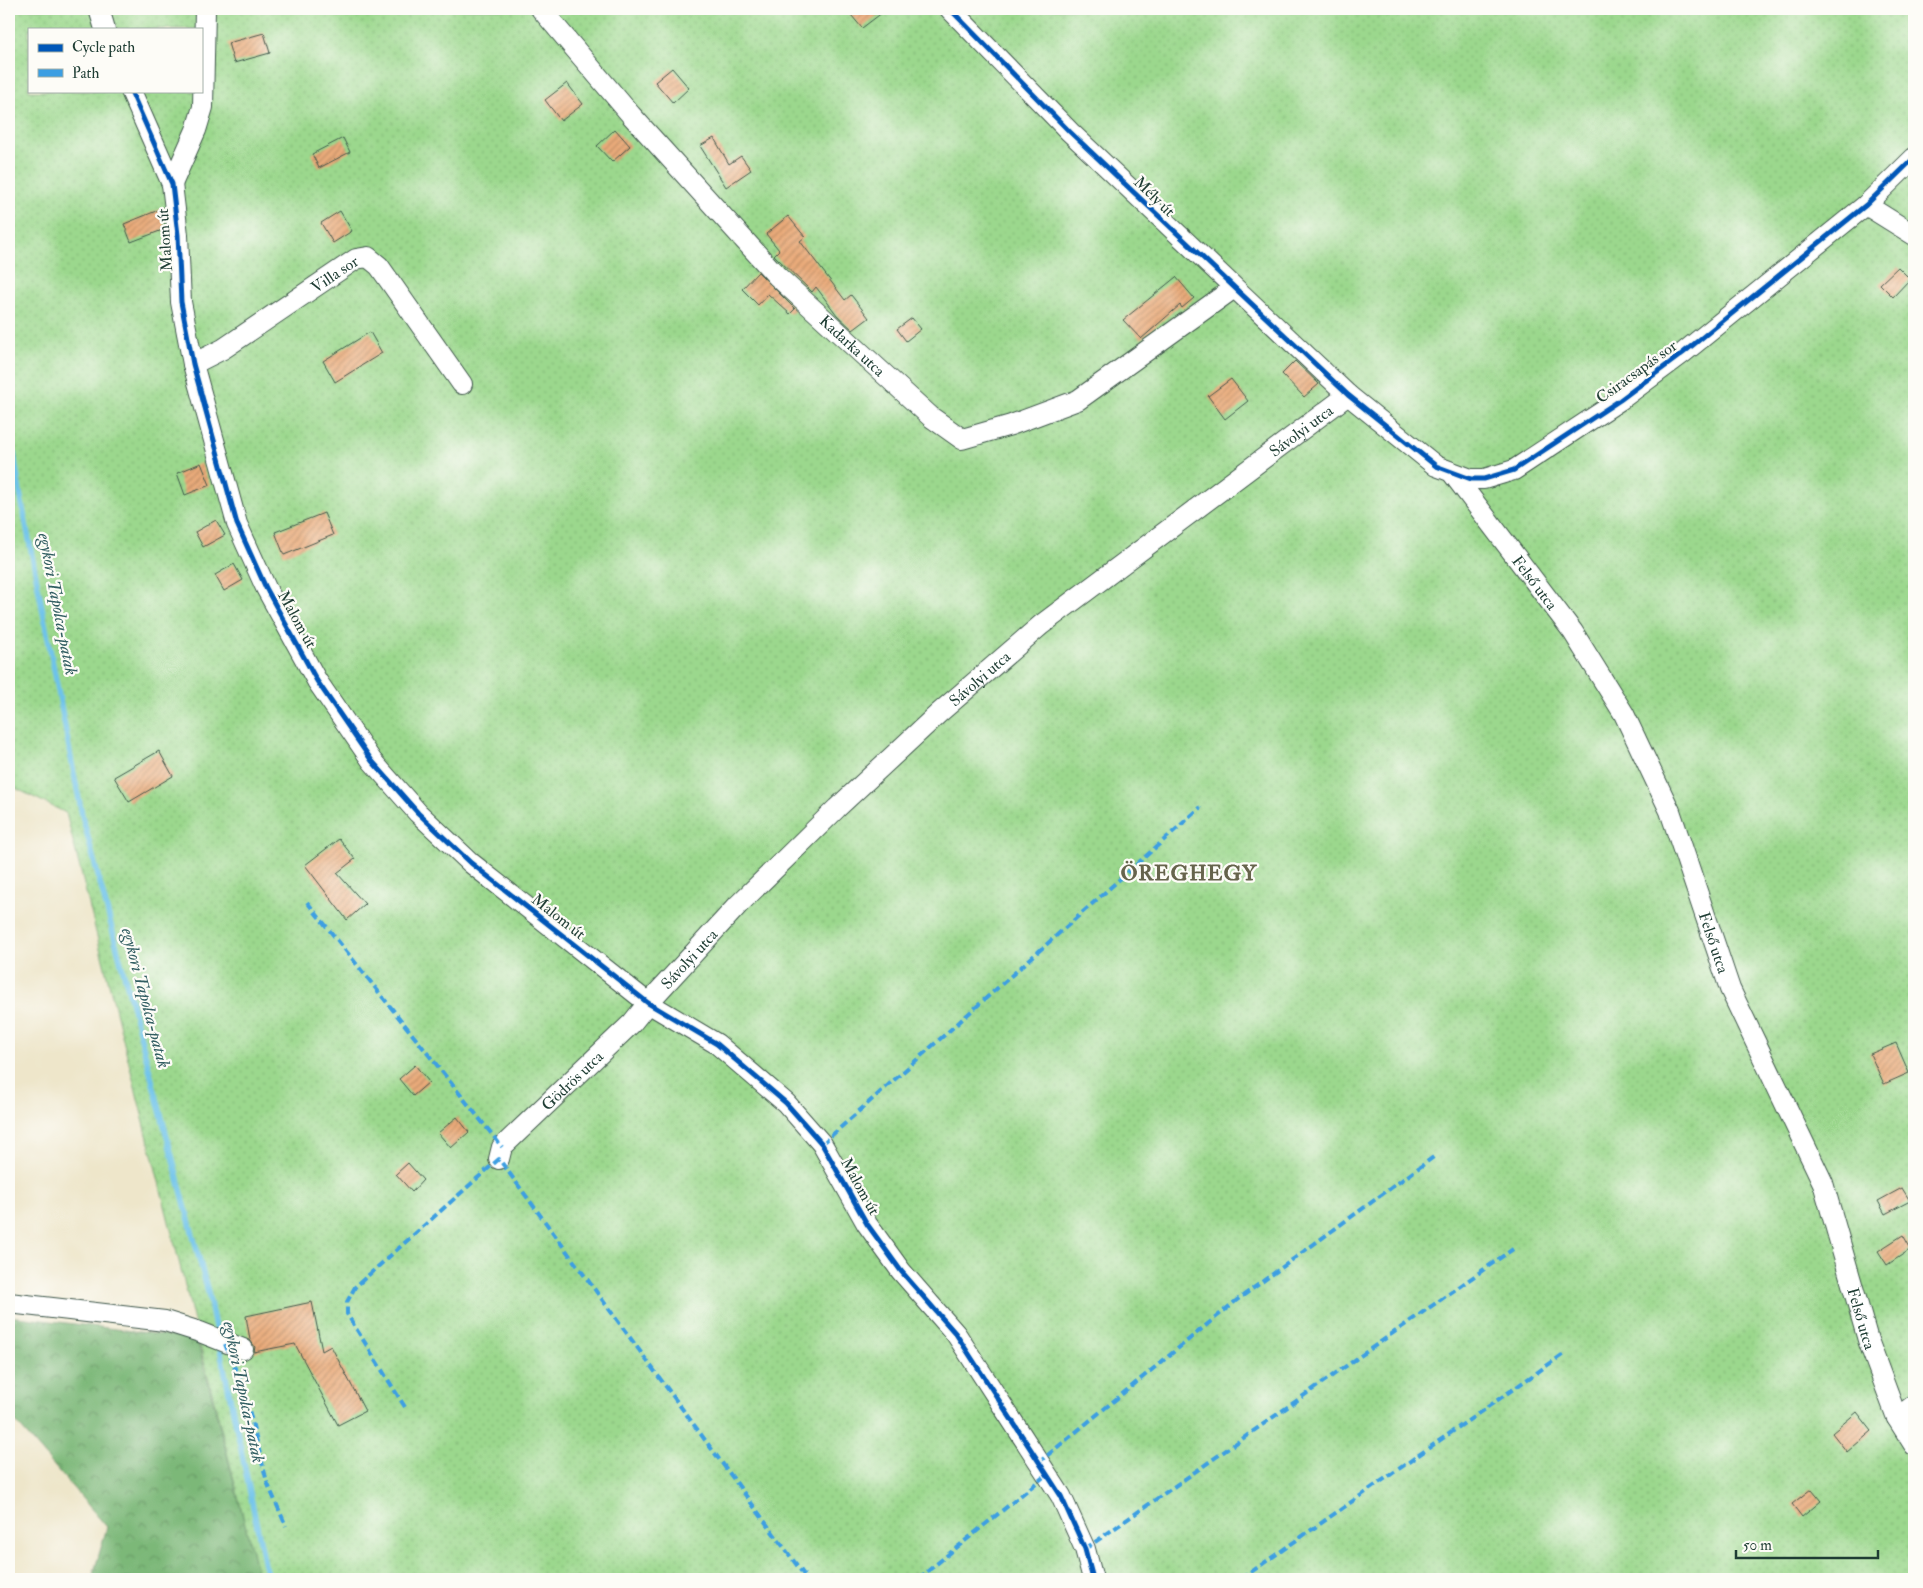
<svg xmlns="http://www.w3.org/2000/svg" width="1923" height="1588" font-family="'IM FELL Double Pica',serif">
<defs>
<pattern id="forest-crowns" width="20" height="18" patternUnits="userSpaceOnUse" patternTransform="scale(1.25)"><rect width="20" height="18" fill="#7cb878"/><path d="M2 6a3 3 0 1 1 6 0M12 15a3 3 0 1 1 6 0" fill="none" stroke="#659763"/></pattern>
<pattern id="garden-dots" width="8" height="8" patternUnits="userSpaceOnUse" patternTransform="scale(1.25)"><rect width="8" height="8" fill="#9bd88d"/><path d="M2 2h.1M6 6h.1" fill="none" stroke="#85ba7a" stroke-width="1.8" stroke-linecap="round"/></pattern>
<pattern id="building-hatch" width="6" height="6" patternUnits="userSpaceOnUse" patternTransform="scale(1.25)"><rect width="6" height="6" fill="#eaab7a"/><path d="M-1 1l2-2M0 6l6-6M5 7l2-2" fill="none" stroke="#bd8c65"/></pattern>
</defs>
<rect width="100%" height="100%" fill="#fdfcf7"/>
<filter id="ink" filterUnits="userSpaceOnUse"><feTurbulence type="fractalNoise" baseFrequency=".02" numOctaves="2"/><feDisplacementMap in="SourceGraphic" scale="10" xChannelSelector="R" yChannelSelector="G"/><feConvolveMatrix kernelMatrix="1 2 1 2 8 2 1 2 1" color-interpolation-filters="sRGB"/></filter>
<filter id="wash" filterUnits="userSpaceOnUse"><feTurbulence type="fractalNoise" baseFrequency=".0096" numOctaves="4" result="noise"/><feDisplacementMap in="SourceGraphic" scale="20" xChannelSelector="R" yChannelSelector="G"/><feGaussianBlur stdDeviation="1.12" result="paint"/><feColorMatrix in="noise" values="0 0 0 0 0 0 0 0 0 0 0 0 0 0 0 0 0 1.4 0 .05"/><feComposite in="paint" operator="in"/></filter>
<g filter="url(#wash)">
<rect width="100%" height="100%" fill="#eee6ca"/>
<path fill="url(#forest-crowns)" stroke="#4e7a56" d="M9,1316L197,1339L259,1579H92L107,1527L9,1414Z"/>
<path fill="url(#garden-dots)" stroke="#5d8a60" fill-rule="evenodd" d="M9,9H1914V1579H259L66,813L9,785ZM29,29H201V91H29Z"/>
<g fill="none" stroke-linecap="round" stroke-linejoin="round">
<path stroke="#6dc2ea" stroke-width="5.5" d="M9,422L20,493L82,815L208,1292L216,1332
M219,1344L268,1579"/>
</g>
<g id="blocks">
<path fill="url(#building-hatch)" d="M846,9H887L862,28Z
M264,33L270,53L234,63L228,43Z
M672,68L689,88L673,103L655,82Z
M567,83L583,104L561,121L545,100Z
M615,129L630,146L612,162L597,146Z
M343,138L350,152L319,168L312,154Z
M714,138L729,164L741,156L751,170L726,187L700,146Z
M161,209L165,229L131,242L124,224Z
M340,211L352,231L333,243L321,223Z
M788,216L805,237L800,241L845,300L851,295L869,318L853,330L837,315L816,287L812,292L774,255L779,250L766,234Z
M1898,267L1910,279L1893,297L1880,284Z
M758,272L795,309L790,314L768,294L758,305L742,289Z
M1176,277L1194,298L1182,308L1180,305L1141,339L1123,320Z
M912,318L921,329L906,341L897,329Z
M370,332L382,353L335,382L323,361Z
M1295,361L1319,384L1304,397L1282,374Z
M1231,379L1248,401L1225,419L1208,396Z
M201,463L210,485L185,495L177,473Z
M324,513L333,535L284,555L275,532Z
M216,520L225,535L203,547L195,532Z
M234,564L243,580L224,591L215,575Z
M159,751L173,776L129,802L114,777Z
M339,839L355,859L337,873L365,904L347,920L305,865Z
M1896,1043L1909,1073L1884,1084L1870,1054Z
M415,1065L429,1082L413,1096L399,1079Z
M457,1117L469,1132L451,1148L438,1133Z
M408,1163L423,1180L412,1192L396,1174Z
M1902,1188L1910,1201L1885,1214L1878,1201Z
M1903,1235L1911,1249L1887,1265L1878,1251Z
M312,1302L322,1351L331,1346L365,1411L338,1425L295,1344L254,1352L255,1347L250,1340L246,1316Z
M1857,1412L1872,1431L1847,1452L1832,1433Z
M1811,1489L1821,1501L1802,1517L1792,1504Z"/>
</g>
</g>
<g filter="url(#ink)">
<use href="#blocks" fill-opacity="0" stroke="#3e564a" stroke-width="1"/>
<g fill="none" stroke-linecap="round" stroke-linejoin="round">
<defs>
<g id="minor">
<path d="M99,9L105,29"/>
<path id="s1" d="M541,9L631,115L777,276L931,417L962,439L1011,425L1078,400L1234,288"/>
<path d="M950,9L1070,132L1348,395L1436,466L1471,479H1484L1514,470L1620,400L1683,353L1866,205L1914,158"/>
<path d="M131,91L172,184L178,235L181,302L193,364L237,524L266,588L317,681L372,761L418,813L471,863L648,1003L717,1044L786,1103L822,1144L867,1224L901,1271L956,1334L1061,1496L1085,1549L1093,1579"/>
<path d="M172,184L196,130L203,107L205,9"/>
<path d="M1866,205L1914,235"/>
<path id="s2" d="M193,364L223,349L356,259L368,257L379,266L462,384"/>
<path id="s3" d="M1453,474L1573,632L1624,714L1670,811L1730,989L1823,1183L1868,1340L1897,1418L1914,1445"/>
<path id="s4" d="M499,1159L502,1147L632,1023L648,1003L738,905L837,808L939,713L1041,625L1348,395"/>
<path d="M9,1303L165,1321L200,1332L243,1349"/>
<path d="M1897,1418L1914,1405"/>
</g>
</defs>
<use href="#minor" stroke="#3e564a" stroke-width="22"/>
<use href="#minor" stroke="#fff" stroke-width="20"/>
<path stroke="#3c9ee2" stroke-width="4" stroke-dasharray="8 4" stroke-linecap="butt" d="M307,902L502,1147
M822,1144L1201,807
M225,1344L244,1390L267,1482L286,1526
M405,1407L347,1314V1302L355,1287L499,1159L807,1579
M1038,1463L1237,1300L1435,1156
M1085,1549L1513,1249
M918,1579L1046,1475
M1241,1579L1565,1353"/>
<defs>
<path id="cycleway" d="M950,9L1070,132L1348,395L1436,466L1471,479H1484L1514,470L1620,400L1683,353L1866,205L1914,158
M131,91L172,184L178,235L181,302L193,364L237,524L266,588L317,681L372,761L418,813L471,863L648,1003L717,1044L786,1103L822,1144L867,1224L901,1271L956,1334L1061,1496L1085,1549L1093,1579"/>
</defs>
<use href="#cycleway" stroke="#fdfcf7" stroke-width="8"/>
<use href="#cycleway" stroke="#0057b8" stroke-width="5"/>
</g>
</g>
<g text-anchor="middle" stroke-width="4.5" stroke-linejoin="round" paint-order="stroke">
<g font-size="16" fill="#1f3d34" stroke="#fdfcf7">
<text transform="translate(1155 196) rotate(44)" y="6">Mély út</text>
<text transform="translate(164 240) rotate(-94)" y="6">Malom út</text>
<text dy="6" stroke="none"><textPath href="#s2" startOffset="168">Villa sor</textPath></text>
<text dy="6" stroke="none"><textPath href="#s1" startOffset="459">Kadarka utca</textPath></text>
<text transform="translate(1636 371) rotate(-36)" y="6">Csiracsapás sor</text>
<text dy="6" stroke="none"><textPath href="#s4" startOffset="1088">Sávolyi utca</textPath></text>
<text dy="6" stroke="none"><textPath href="#s3" startOffset="136">Felső utca</textPath></text>
<text transform="translate(298 619) rotate(61)" y="6">Malom út</text>
<text dy="6" stroke="none"><textPath href="#s4" startOffset="682">Sávolyi utca</textPath></text>
<text transform="translate(559 916) rotate(38)" y="6">Malom út</text>
<text dy="6" stroke="none"><textPath href="#s3" startOffset="541">Felső utca</textPath></text>
<text dy="6" stroke="none"><textPath href="#s4" startOffset="278">Sávolyi utca</textPath></text>
<text dy="6" stroke="none"><textPath href="#s4" startOffset="109">Gödrös utca</textPath></text>
<text transform="translate(861 1186) rotate(61)" y="6">Malom út</text>
<text dy="6" stroke="none"><textPath href="#s3" startOffset="946">Felső utca</textPath></text>
</g>
<g font-size="18" font-style="italic" fill="#325e62" stroke="#fdfcf7">
<text transform="translate(58 604) rotate(79)" y="6">egykori Tapolca-patak</text>
<text transform="translate(146 998) rotate(75)" y="6">egykori Tapolca-patak</text>
<text transform="translate(244 1392) rotate(78)" y="6">egykori Tapolca-patak</text>
</g>
<g font-size="21" font-weight="bold" letter-spacing="1" fill="#66644c" stroke="#fdfcf7">
<text x="1189" y="880">ÖREGHEGY</text>
</g>
</g>
<rect width="1923" height="1588" fill="none" stroke="#fdfcf7" stroke-width="30"/>
<rect x="28" y="28" width="175" height="65" fill="#fdfcf7" stroke="#a4b0a9"/>
<rect x="38" y="44" width="25" height="8" fill="#0057b8" stroke="#a4b0a9"/>
<text x="72" y="52" font-size="15" fill="#1f3d34">Cycle path</text>
<rect x="38" y="69" width="25" height="8" fill="#3c9ee2" stroke="#a4b0a9"/>
<text x="72" y="78" font-size="15" fill="#1f3d34">Path</text>
<path d="M1736 1550v8h142v-8" fill="none" stroke="#1f3d34" stroke-width="2.5"/>
<text x="1743" y="1550" font-size="15" fill="#1f3d34" stroke="#fdfcf7" stroke-width="4" paint-order="stroke">50 m</text>
</svg>
